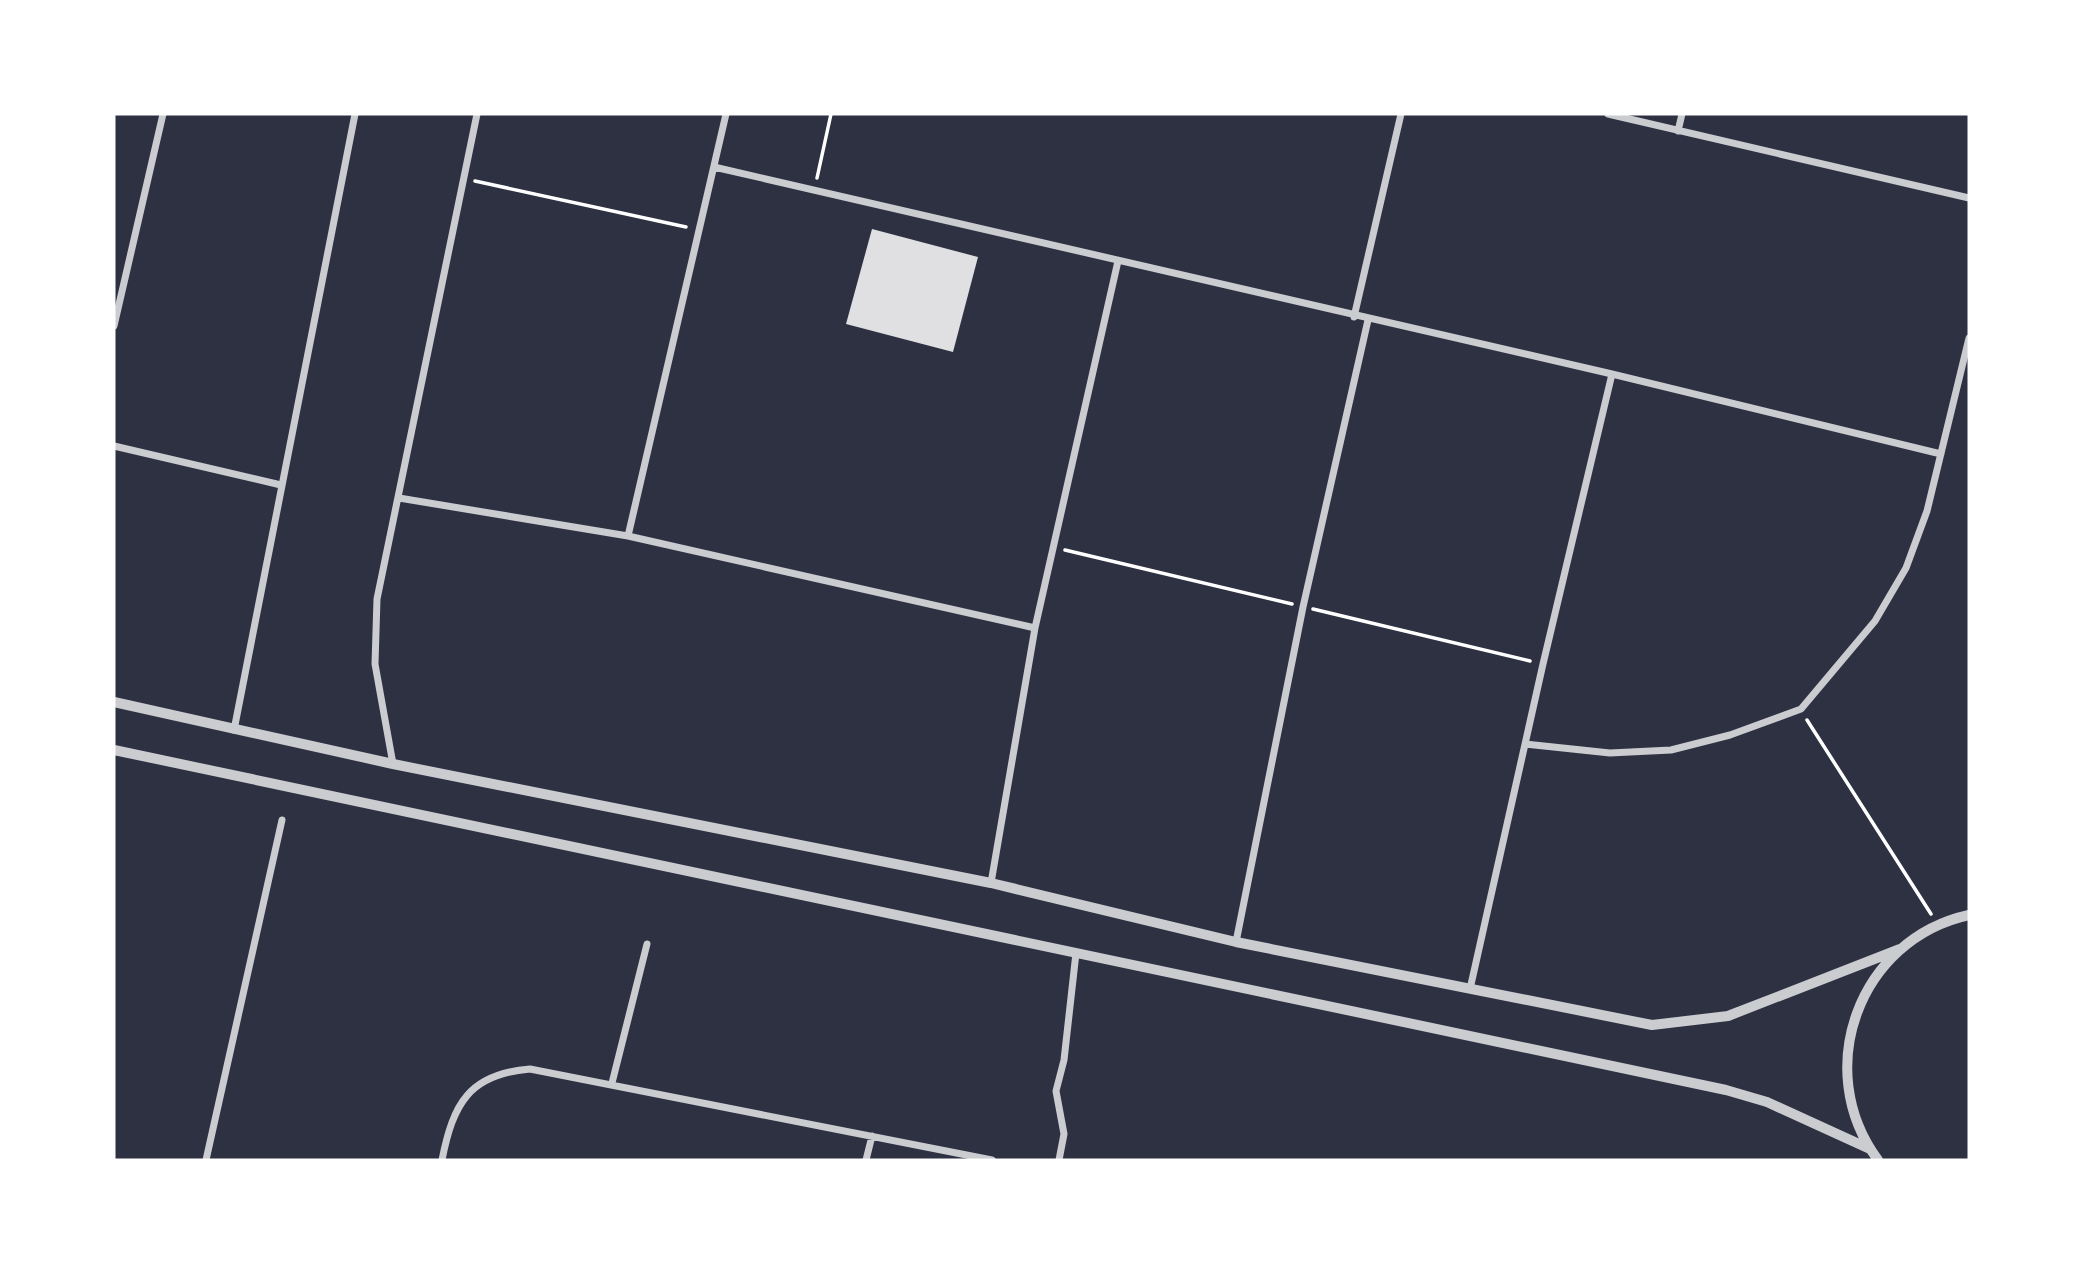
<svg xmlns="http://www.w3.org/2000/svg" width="2083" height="1274" font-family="'Public Sans',sans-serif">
<rect width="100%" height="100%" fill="#2d3142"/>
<path fill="#e0e0e3" d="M872,229L978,257L953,352L846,324Z"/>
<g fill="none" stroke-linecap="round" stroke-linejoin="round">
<path stroke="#fff" stroke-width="3.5" d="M817,178L831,114
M475,181L686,227
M1065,550L1292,604
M1313,609L1530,661
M1807,720L1931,914"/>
<path stroke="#caccd0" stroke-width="7" d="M1608,114L1969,198
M1678,131L1682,114
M714,167L1612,374L1941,454
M1354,317L1401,114
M114,326L163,114
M114,446L281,485
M399,498L628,536L1035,628
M628,536L726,114
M234,730L355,114
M1525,744L1610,753L1671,750L1730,735L1801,709L1875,621L1906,568L1927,511L1969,338
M393,764L375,664L377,599L477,114
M991,883L1035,628L1118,261
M1236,942L1303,607L1368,320
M1470,989L1543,664L1612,374
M612,1083L647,944
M206,1160L282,820
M442,1160C453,1104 469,1074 530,1069L992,1160
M866,1160L872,1136
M1059,1160L1064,1134L1056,1091L1064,1060L1076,953"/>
<path stroke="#caccd0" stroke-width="10" d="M114,702L393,764L991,883L1236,942L1652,1025L1728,1016L1900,949
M114,750L1726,1090L1767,1102L1870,1149
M1878,1160C1811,1070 1859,939 1969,915"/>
</g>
<rect width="2083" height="1274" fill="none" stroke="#ffffff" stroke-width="231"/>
</svg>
